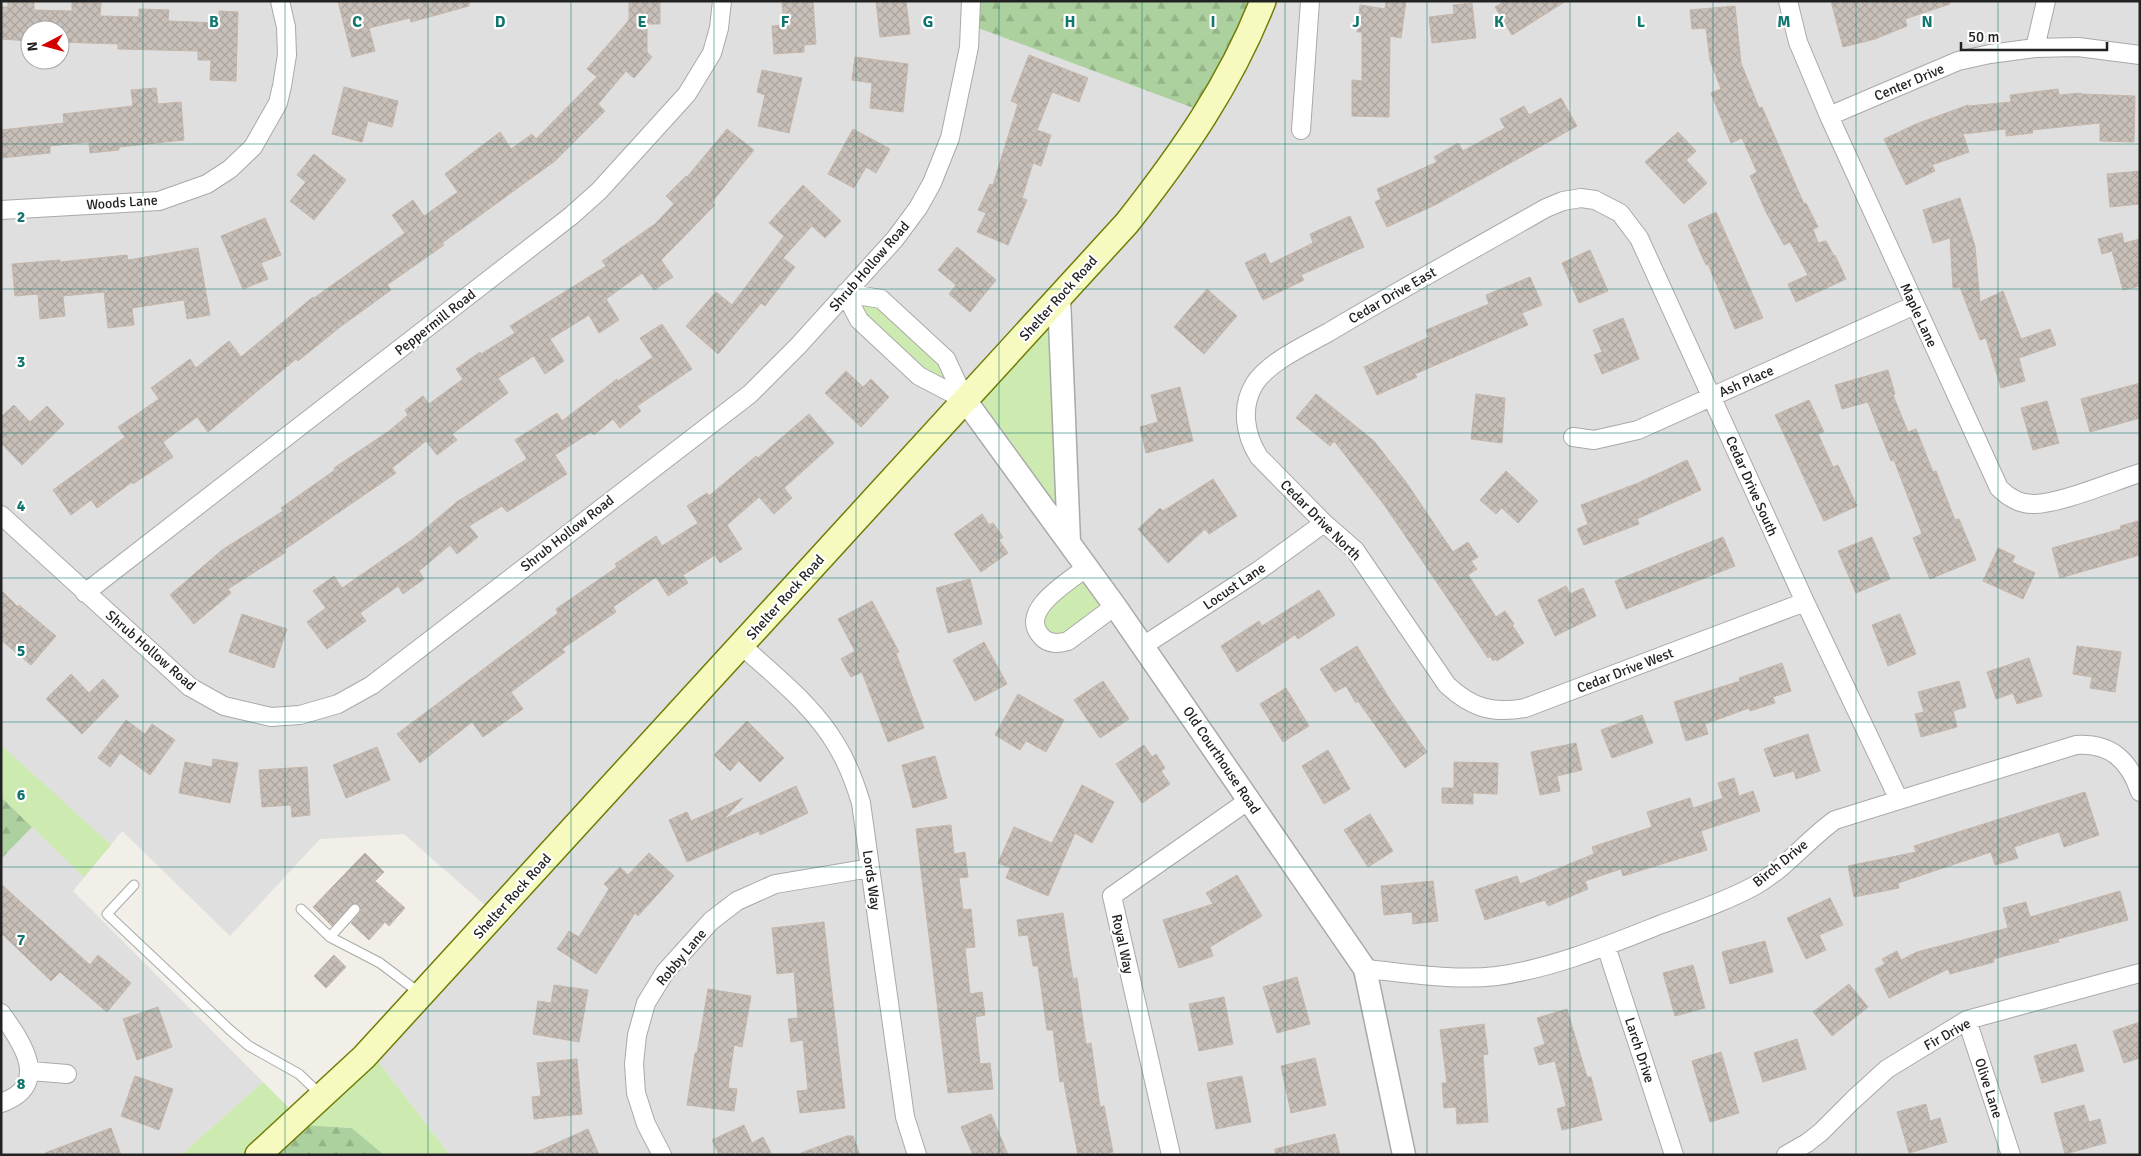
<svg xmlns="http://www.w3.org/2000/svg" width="2141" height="1156" font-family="Signika,sans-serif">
<defs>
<pattern id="forest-firs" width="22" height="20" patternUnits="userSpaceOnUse" patternTransform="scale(1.25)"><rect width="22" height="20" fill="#add19e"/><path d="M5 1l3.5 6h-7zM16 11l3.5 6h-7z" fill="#95b388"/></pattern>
<pattern id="building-cross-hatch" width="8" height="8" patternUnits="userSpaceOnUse" patternTransform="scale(1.25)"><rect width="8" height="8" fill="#c7bfb8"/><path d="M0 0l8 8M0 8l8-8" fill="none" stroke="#aba49e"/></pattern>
</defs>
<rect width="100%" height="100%" fill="#f2efe9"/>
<path fill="#e0dfdf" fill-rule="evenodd" d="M1,1H2140V1155H450L370,1051L495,914L404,834L320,839L230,936L122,831L73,891L263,1082L181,1155H1V859L49,809L1,765ZM30,30H60V60H30Z"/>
<path fill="#cdebb0" d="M845,293L881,299L946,359L965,400L1059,297L1069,542L965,400L919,376Z
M1087,567L1115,606L1051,642L1036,614Z
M1,745L111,845L84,877L1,797Z
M370,1051L450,1155H384L352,1128L301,1125L277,1155H181L263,1082L299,1118Z"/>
<path fill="url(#forest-firs)" d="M971,1H1263L1207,113L970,25Z
M1,797L32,827L1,859Z
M301,1125L352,1128L384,1155H277Z"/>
<path fill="url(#building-cross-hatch)" stroke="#c4b6ab" d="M8,1H34V10L72,11V1L101,3L100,16L139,17V9L169,10L168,21L219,23V11L238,12L236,81L210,80L211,60H198V51L118,49V44L60,42V30H30V41L1,39V7H8Z
M338,1H469V6L411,22L410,18L369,28L375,51L352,57Z
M629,1H660V24H647V52L652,57L634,78L626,71L598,104L605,111L555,161L442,243L444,245L387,285L391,290L340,327L298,361L296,359L208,432L197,417L163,442L173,457L133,484L132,482L97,508L91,500L71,515L53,490L125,437L118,427L159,399L151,388L190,359L196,368L229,341L241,357L313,297L314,298L405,233L392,215L413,200L424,216L458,192L445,174L500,132L511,149L532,134L536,139L597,77L587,69L629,20Z
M813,1L816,44L804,45V52L774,54L772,26L784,25L782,2Z
M876,1H906L910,34L880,37Z
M1386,1H1406L1401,38L1390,36L1389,117L1352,116V80L1362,81V32H1357L1360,5L1385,9Z
M1505,1H1566L1512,35L1495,7Z
M1831,1H1950V4L1905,19L1907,26L1875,39L1843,47Z
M1472,3L1476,38L1432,43L1429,17L1454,14L1453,5Z
M1735,6L1741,63L1759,108L1762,107L1804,204L1806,203L1818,227L1813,229L1818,243L1826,241L1834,256L1835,255L1846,279L1796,302L1788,284L1808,275L1790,242L1784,245L1766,212L1750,176L1757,172L1742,138L1731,143L1711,93L1721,89L1710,60L1706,28L1692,29L1690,10Z
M1029,55L1088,78L1079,102L1052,92L1037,130L1051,135L1041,166L1033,163L1022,198L1027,200L1008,245L977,232L986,213L978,210L990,184L993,185L1018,104L1011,101Z
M855,57L908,64L903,112L870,108L872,83L852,80Z
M762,70L802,78L789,133L758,126L765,95L757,92Z
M344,87L398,101L392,127L368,121L362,142L332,134Z
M156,88L158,104L181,102L184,140L119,147V150L90,153L89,142L50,146V153L1,158V130L64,123L63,114L133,106L131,90Z
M2058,89L2059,95L2081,93V94L2135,96L2134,142L2100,141V123L2032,130L2033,133L2006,136V129L1963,134L1969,152L1932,165L1935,171L1906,185L1884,139L1916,124L1968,105V106L2011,102L2010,95Z
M1561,98L1577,126L1435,205L1387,227L1375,202L1381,199L1377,189L1437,162L1434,157L1458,143L1463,151L1505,128L1500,119L1524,106L1529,115Z
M727,129L754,150L712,202L715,205L661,260L673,277L654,290L642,273L606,299L619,320L599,333L589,315L550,339L564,361L545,374L534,356L498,378L508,393L452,434L457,440L437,455L426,441L392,468L396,473L284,550L286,552L228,589L231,593L194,624L170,595L222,550L283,511L281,508L335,470L334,468L389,431L408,415L405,410L423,396L429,404L463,379L456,369L480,352L481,354L515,333L510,326L606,266L602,261L655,224L674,204L666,196L686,176L687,177Z
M853,129L890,149L876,173L866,167L854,188L828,174Z
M1678,132L1696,151L1686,160L1707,183L1684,204L1645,162Z
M314,154L346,180L314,220L290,201L306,182L297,175Z
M2140,171V204L2110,207L2107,174Z
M803,185L841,221L825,238L812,226L783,258L795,267L765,306L761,303L718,354L686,326L716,292L732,305L784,236L769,223Z
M1960,198L1975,246L1980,302L2003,291L2021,339L2050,329L2056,345L2019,358L2025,381L2001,388L1986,338L1980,340L1960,287L1953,288L1950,238L1933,243L1923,210Z
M1716,212L1763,318L1735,329L1708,264L1706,265L1688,225Z
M1350,216L1364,247L1301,275L1304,280L1263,300L1245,263L1265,253L1270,264L1313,243L1310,234Z
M265,218L281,255L261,263L268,279L243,289L221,236Z
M2122,233L2124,243L2140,239V286L2123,290L2112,251L2102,254L2098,239Z
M957,247L996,280L970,312L949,294L956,285L938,270Z
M198,248L210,315L187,319L184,300L132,308L134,325L108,328L104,292L63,296L65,316L40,319L38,294L15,296L12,264L60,260V262L127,255L128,260Z
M1590,250L1608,291L1579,303L1562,263Z
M1530,277L1542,305L1522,313L1528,325L1415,374L1417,377L1377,395L1364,367L1429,337L1426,330L1489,304L1486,295Z
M1207,289L1237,316L1204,354L1174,327Z
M1623,318L1639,359L1602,374L1594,355L1602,352L1593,330Z
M662,324L692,369L637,406L641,411L620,428L613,419L594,435L591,432L555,455L567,474L507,512L502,506L469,526L478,537L457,554L450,545L419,571L424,579L403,594L398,586L360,613L366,621L327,649L307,622L326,608L313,591L334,576L342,588L413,539L458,501L527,459L515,440L557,413L562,421L617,379L618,381L653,357L640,338Z
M1888,370L1895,394L1893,395L1908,432L1916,429L1933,472L1936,471L1955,520L1959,519L1976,560L1930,579L1913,538L1922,534L1894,460L1891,461L1868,402L1842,409L1835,385Z
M846,371L863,387L871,379L889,397L861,427L825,393Z
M2140,383V418L2090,432L2081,399Z
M1180,387L1193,441L1146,453L1140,427L1158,422L1151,395Z
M1316,394L1374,441L1406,482L1453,552L1468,542L1478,557L1471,561L1477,569L1468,575L1496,617L1505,611L1514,624L1512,625L1524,643L1497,661L1495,659L1493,661L1490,656L1488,658L1385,506L1334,441L1330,446L1296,418Z
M1476,394L1505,398L1502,443L1471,439Z
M1809,400L1824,432L1818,434L1833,467L1838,465L1857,506L1824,521L1775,415Z
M2047,401L2059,443L2033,450L2021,408Z
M14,405L30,422L47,406L64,424L22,465L1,443V417Z
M809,414L834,443L784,488L792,498L774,514L759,497L727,525L742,549L720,563L715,555L683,575L688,583L668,596L656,577L613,607L616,612L562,649L565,652L511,692L523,709L483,737L472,722L420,763L397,734L558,613L556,609L617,567L615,564L656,536L662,546L698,523L687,506L707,493L709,496L756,456L758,458Z
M1687,460L1701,490L1637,519L1639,524L1584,545L1577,529L1588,524L1581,505L1638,483Z
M1506,471L1538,501L1518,523L1502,508L1496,514L1480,500Z
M1213,479L1237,516L1209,534L1205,529L1168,563L1138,529L1160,508L1163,511Z
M982,514L989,525L993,523L1003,537L999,540L1008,553L981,572L954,534Z
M2138,521L2140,529V555L2060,578L2052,548L2121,529L2120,526Z
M1723,537L1735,566L1626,609L1615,581Z
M1872,537L1890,579L1856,593L1838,551Z
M1998,548L2015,556L2012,562L2035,573L2023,599L1983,581Z
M970,579L982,624L948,633L936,588Z
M1566,586L1570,594L1583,588L1596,616L1555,636L1538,600Z
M1,590L18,607L19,605L56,636L31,665L1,640Z
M1319,590L1335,615L1298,639L1295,635L1237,672L1221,646L1259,621L1262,626Z
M872,601L899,652L896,653L924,728L888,742L862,672L851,677L841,659L855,651L838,619Z
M242,614L287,629L274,668L229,652Z
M1900,614L1916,654L1888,666L1872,625Z
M984,642L1007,684L975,701L953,660Z
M1357,646L1389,698L1427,752L1405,768L1358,701L1356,703L1346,686L1335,692L1320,669Z
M2077,646L2121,652L2115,692L2090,688L2092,677L2073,674Z
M2029,658L2042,696L2017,704L2013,693L1996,699L1987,672Z
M1782,663L1791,691L1773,697L1775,703L1750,711L1749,708L1705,724L1708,734L1686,741L1674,702L1740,681L1739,678Z
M71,674L89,693L103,679L119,696L82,734L46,699Z
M1103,681L1129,719L1100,738L1074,700Z
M1959,681L1966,707L1953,711L1957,727L1921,737L1915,714L1924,712L1918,692Z
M1286,688L1309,726L1283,742L1260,704Z
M1018,694L1064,720L1046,752L1026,741L1020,750L995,735Z
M1642,715L1653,743L1612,758L1601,730Z
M126,720L145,734L152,724L175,740L150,775L120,753L110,767L98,758Z
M747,721L784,758L760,782L739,761L730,771L714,755Z
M1808,734L1820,771L1796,779L1794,771L1774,777L1764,749Z
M1576,743L1582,770L1557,776L1560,791L1540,795L1531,752Z
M1144,745L1152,757L1156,754L1165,768L1161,771L1170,784L1142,803L1116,764Z
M377,747L390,780L346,798L333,765Z
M1328,750L1350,789L1324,804L1302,766Z
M935,756L947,798L913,808L902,765Z
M213,759L238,763L230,803L179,793L185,762L212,767Z
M1454,762L1498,763L1497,794L1473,793V804L1442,803V788H1454Z
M307,767L310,815L292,817L291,805L262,807L259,770Z
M1734,778L1739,796L1753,791L1760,811L1701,831L1707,850L1623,876L1621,869L1585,881L1588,889L1548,906L1545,900L1485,920L1475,890L1517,876L1520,884L1594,854L1592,847L1652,827L1647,812L1690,798L1693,808L1723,798L1718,783Z
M1082,785L1114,802L1092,843L1075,833L1048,896L1006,878L1010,868L998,863L1014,827L1052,843Z
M796,786L808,813L760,835L759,831L687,862L669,820L687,812L691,821L743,798L724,819Z
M2085,792L2099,835L2064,847L2059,832L2014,847L2018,858L1995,865L1991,852L1898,883L1899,888L1854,897L1848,866L1916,852L1914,846Z
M1370,814L1393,851L1368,867L1344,830Z
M951,825L954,854L965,852L968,877L959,878L963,910L971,909L975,947L965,948L970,994L982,992L985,1015L975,1017L980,1064L990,1063L993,1089L948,1093L916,829Z
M365,853L384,872L375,881L405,908L389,926L385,922L369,940L351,923L361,911L359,904L351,905L332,926L313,907Z
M649,853L674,876L638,916L635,913L596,974L557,949L569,931L579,937L609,889L604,884L620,867L628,875Z
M1237,875L1262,916L1210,947L1213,956L1179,968L1163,920L1213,904L1206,893Z
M1433,881L1438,921L1413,924L1412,912L1384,915L1381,886Z
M1,884L90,965L98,955L131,983L107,1012L60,972L51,981L1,933Z
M2120,891L2128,920L2058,939L2059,942L1993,959L1994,962L1950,974L1948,969L1889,998L1875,969L1885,964L1882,959L1897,951L1901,960L1917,952L2008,928L2003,908L2026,902L2030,917Z
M1830,898L1843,925L1819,935L1826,950L1806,959L1787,918Z
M1063,913L1073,979L1077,978L1086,1044L1091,1043L1100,1107L1104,1106L1113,1152L1101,1155H1078L1064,1083L1069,1081L1060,1082L1053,1030H1047L1038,966H1033L1028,935L1019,936L1017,920Z
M824,922L845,1108L800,1113L797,1091L808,1090L803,1040L791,1042L788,1019L798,1018L794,972L777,974L772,928Z
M1765,941L1773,972L1730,984L1722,952Z
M334,955L346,967L326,988L314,976Z
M1693,965L1705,1008L1675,1016L1663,973Z
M1297,977L1310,1024L1277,1033L1263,987Z
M1849,984L1868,1007L1832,1036L1813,1012Z
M554,985L588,990L579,1042L533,1034L538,1001L551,1003Z
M708,989L751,996L742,1047L734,1045L728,1088L737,1089L734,1111L687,1105L695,1053H697Z
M1224,997L1233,1044L1199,1051L1189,1004Z
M158,1007L172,1047L137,1060L123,1019Z
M1567,1009L1587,1077H1591L1602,1120L1562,1130L1557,1109L1566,1106L1555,1061L1539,1065L1534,1048L1545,1044L1537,1018Z
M2140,1022V1058L2124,1063L2113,1031Z
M1484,1024L1488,1054L1483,1055L1488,1122L1457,1124L1456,1107L1444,1108L1442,1083H1447L1440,1030Z
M1797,1039L1806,1069L1763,1082L1754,1053Z
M2076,1044L2084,1071L2042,1083L2034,1056Z
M1721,1052L1739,1113L1710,1122L1692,1061Z
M1315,1058L1326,1105L1291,1113L1281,1066Z
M577,1059L582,1114L534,1119L532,1097L541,1096L537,1063Z
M135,1076L173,1089L159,1130L121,1116Z
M1242,1076L1251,1122L1216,1129L1207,1083Z
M1926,1104L1930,1121L1940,1118L1947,1142L1909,1153L1897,1112Z
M2084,1105L2089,1122L2100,1119L2106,1143L2065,1154L2054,1113Z
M991,1114L1008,1155H973L961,1127Z
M744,1125L752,1143L763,1137L772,1155H719L712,1140Z
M111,1128L121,1155H45V1153Z
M588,1129L599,1155H530Z
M1335,1134L1340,1155H1275V1149Z
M847,1136H853L860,1155H801V1153Z"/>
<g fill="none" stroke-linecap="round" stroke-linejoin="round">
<defs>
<path id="service" d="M134,885L107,914L230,1030L249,1046L299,1074L321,1095
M301,909L330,937L380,963L421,994
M330,937L355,909"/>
<path id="minor" d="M1788,1L1798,42L1829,116L1999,488C2009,498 2021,505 2036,504C2065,502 2111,482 2140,473
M2035,48L2046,1
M1829,116L1958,61L1990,54L2035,48L2078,47L2140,55
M1301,130L1310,1
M1,210L159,201L207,184L230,169L253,147L278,103L282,86L287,55L286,27L280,1
M845,293L881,299L946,359L965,400L919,376L859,320Z
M1573,437L1594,440L1638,430L1915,305
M1,515L190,687L224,706L271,717L300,715L338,704L372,685L750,394L798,346L895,239L918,208L932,183L950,138L969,47L971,1
M1087,567C1070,581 1016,611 1042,637C1048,644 1059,644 1068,641L1115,606
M85,593L571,216L599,191L687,94L712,53L719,28L722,1
M1805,602L1525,708C1492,714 1472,708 1447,685L1355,550L1324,523L1259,457C1245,435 1240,407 1255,383C1270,361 1306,345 1329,332C1401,289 1474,249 1546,208L1563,201L1581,198L1595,200L1620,213L1639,238L1805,602L1899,800
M741,645C775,676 814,706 837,746C848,764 855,783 861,803L905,1117L917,1155
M1143,646L1258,571L1324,523
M1606,946L1674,1155
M1365,969C1408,973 1453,981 1497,976C1554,968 1609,945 1662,924C1694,912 1727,901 1756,885C1786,868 1808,839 1835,820L2076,745C2111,743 2129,760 2140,792
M1,1013C22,1042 52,1085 1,1103
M1967,1020L2011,1155
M31,1071L67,1074
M662,1155L646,1124L636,1093L634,1064L637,1035L646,1003L665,972L711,921L737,901L775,884L870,868
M1171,1155L1112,896L1249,800
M1786,1155L1807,1143L1821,1132L1853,1100L1887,1069L1967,1020L2140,973"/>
<path id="tertiary" d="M1059,297L1069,542
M965,400L1115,606L1365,969L1404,1155"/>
<path id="secondary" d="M258,1155L364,1057L1127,223C1182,153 1230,85 1263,1"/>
</defs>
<use href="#service" stroke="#a9a9a9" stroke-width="11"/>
<use href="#minor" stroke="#a9a9a9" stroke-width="20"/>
<use href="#tertiary" stroke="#a9a9a9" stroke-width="25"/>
<use href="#secondary" stroke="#707d05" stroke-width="28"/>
<use href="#service" stroke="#fff" stroke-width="9"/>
<use href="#minor" stroke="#fff" stroke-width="18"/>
<use href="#tertiary" stroke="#fff" stroke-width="22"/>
<use href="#secondary" stroke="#f7fabf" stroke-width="25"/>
</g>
<path fill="none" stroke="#0f766e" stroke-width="1" stroke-opacity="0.55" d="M143,1V1155M285,1V1155M428,1V1155M571,1V1155M714,1V1155M856,1V1155M999,1V1155M1142,1V1155M1285,1V1155M1427,1V1155M1570,1V1155M1713,1V1155M1856,1V1155M1998,1V1155M1,144H2140M1,289H2140M1,433H2140M1,578H2140M1,722H2140M1,867H2140M1,1011H2140"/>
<g text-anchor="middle" stroke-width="4.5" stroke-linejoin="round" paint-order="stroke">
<g font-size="14" fill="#222" stroke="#fff">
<text transform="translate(1909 82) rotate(-23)" y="5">Center Drive</text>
<text transform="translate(122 202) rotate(-4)" y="5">Woods Lane</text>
<text transform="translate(869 266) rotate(-49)" y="5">Shrub Hollow Road</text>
<text transform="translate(1392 295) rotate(-30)" y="5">Cedar Drive East</text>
<text transform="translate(1058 298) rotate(-48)" y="5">Shelter Rock Road</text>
<text transform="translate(1919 315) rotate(65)" y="5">Maple Lane</text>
<text transform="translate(435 322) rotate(-38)" y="5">Peppermill Road</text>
<text transform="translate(1746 381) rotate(-24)" y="5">Ash Place</text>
<text transform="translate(1752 486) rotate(66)" y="5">Cedar Drive South</text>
<text transform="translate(1321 520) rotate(45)" y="5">Cedar Drive North</text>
<text transform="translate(567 533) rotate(-38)" y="5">Shrub Hollow Road</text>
<text transform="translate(1234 586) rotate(-34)" y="5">Locust Lane</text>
<text transform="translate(785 597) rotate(-48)" y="5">Shelter Rock Road</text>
<text transform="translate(151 650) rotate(41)" y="5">Shrub Hollow Road</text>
<text transform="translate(1625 670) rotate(-21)" y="5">Cedar Drive West</text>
<text transform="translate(1222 760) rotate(56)" y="5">Old Courthouse Road</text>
<text transform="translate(1780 863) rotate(-39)" y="5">Birch Drive</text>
<text transform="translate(872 880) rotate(82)" y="5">Lords Way</text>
<text transform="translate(512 896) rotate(-48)" y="5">Shelter Rock Road</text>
<text transform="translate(1123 944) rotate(78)" y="5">Royal Way</text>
<text transform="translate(681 957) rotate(-50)" y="5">Robby Lane</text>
<text transform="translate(1947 1034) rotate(-29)" y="5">Fir Drive</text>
<text transform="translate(1640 1050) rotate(72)" y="5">Larch Drive</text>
<text transform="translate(1989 1088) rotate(72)" y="5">Olive Lane</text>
</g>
</g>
<g font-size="16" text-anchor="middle" font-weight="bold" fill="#0f766e" stroke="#fff" stroke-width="4.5" stroke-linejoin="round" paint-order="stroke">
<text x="214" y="27">B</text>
<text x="357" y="27">C</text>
<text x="500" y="27">D</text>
<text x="642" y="27">E</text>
<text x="785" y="27">F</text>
<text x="928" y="27">G</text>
<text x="1070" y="27">H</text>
<text x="1213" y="27">I</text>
<text x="1356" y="27">J</text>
<text x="1499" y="27">K</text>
<text x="1641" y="27">L</text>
<text x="1784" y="27">M</text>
<text x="1927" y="27">N</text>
<text x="21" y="222">2</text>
<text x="21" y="367">3</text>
<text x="21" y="511">4</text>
<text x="21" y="656">5</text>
<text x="21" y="800">6</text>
<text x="21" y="945">7</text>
<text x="21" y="1089">8</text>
</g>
<rect width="2141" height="1156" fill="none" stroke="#222222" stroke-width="5"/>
<g transform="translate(45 45) rotate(264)"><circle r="24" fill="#ffffff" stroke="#a7a7a7"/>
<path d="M0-4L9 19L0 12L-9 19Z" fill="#d40000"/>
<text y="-8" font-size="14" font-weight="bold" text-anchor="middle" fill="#222222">N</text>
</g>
<path d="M1961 42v8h146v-8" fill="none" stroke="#222222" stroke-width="2.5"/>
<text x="1968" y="42" font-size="15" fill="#222222" stroke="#ffffff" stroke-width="4" paint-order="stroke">50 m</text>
</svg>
